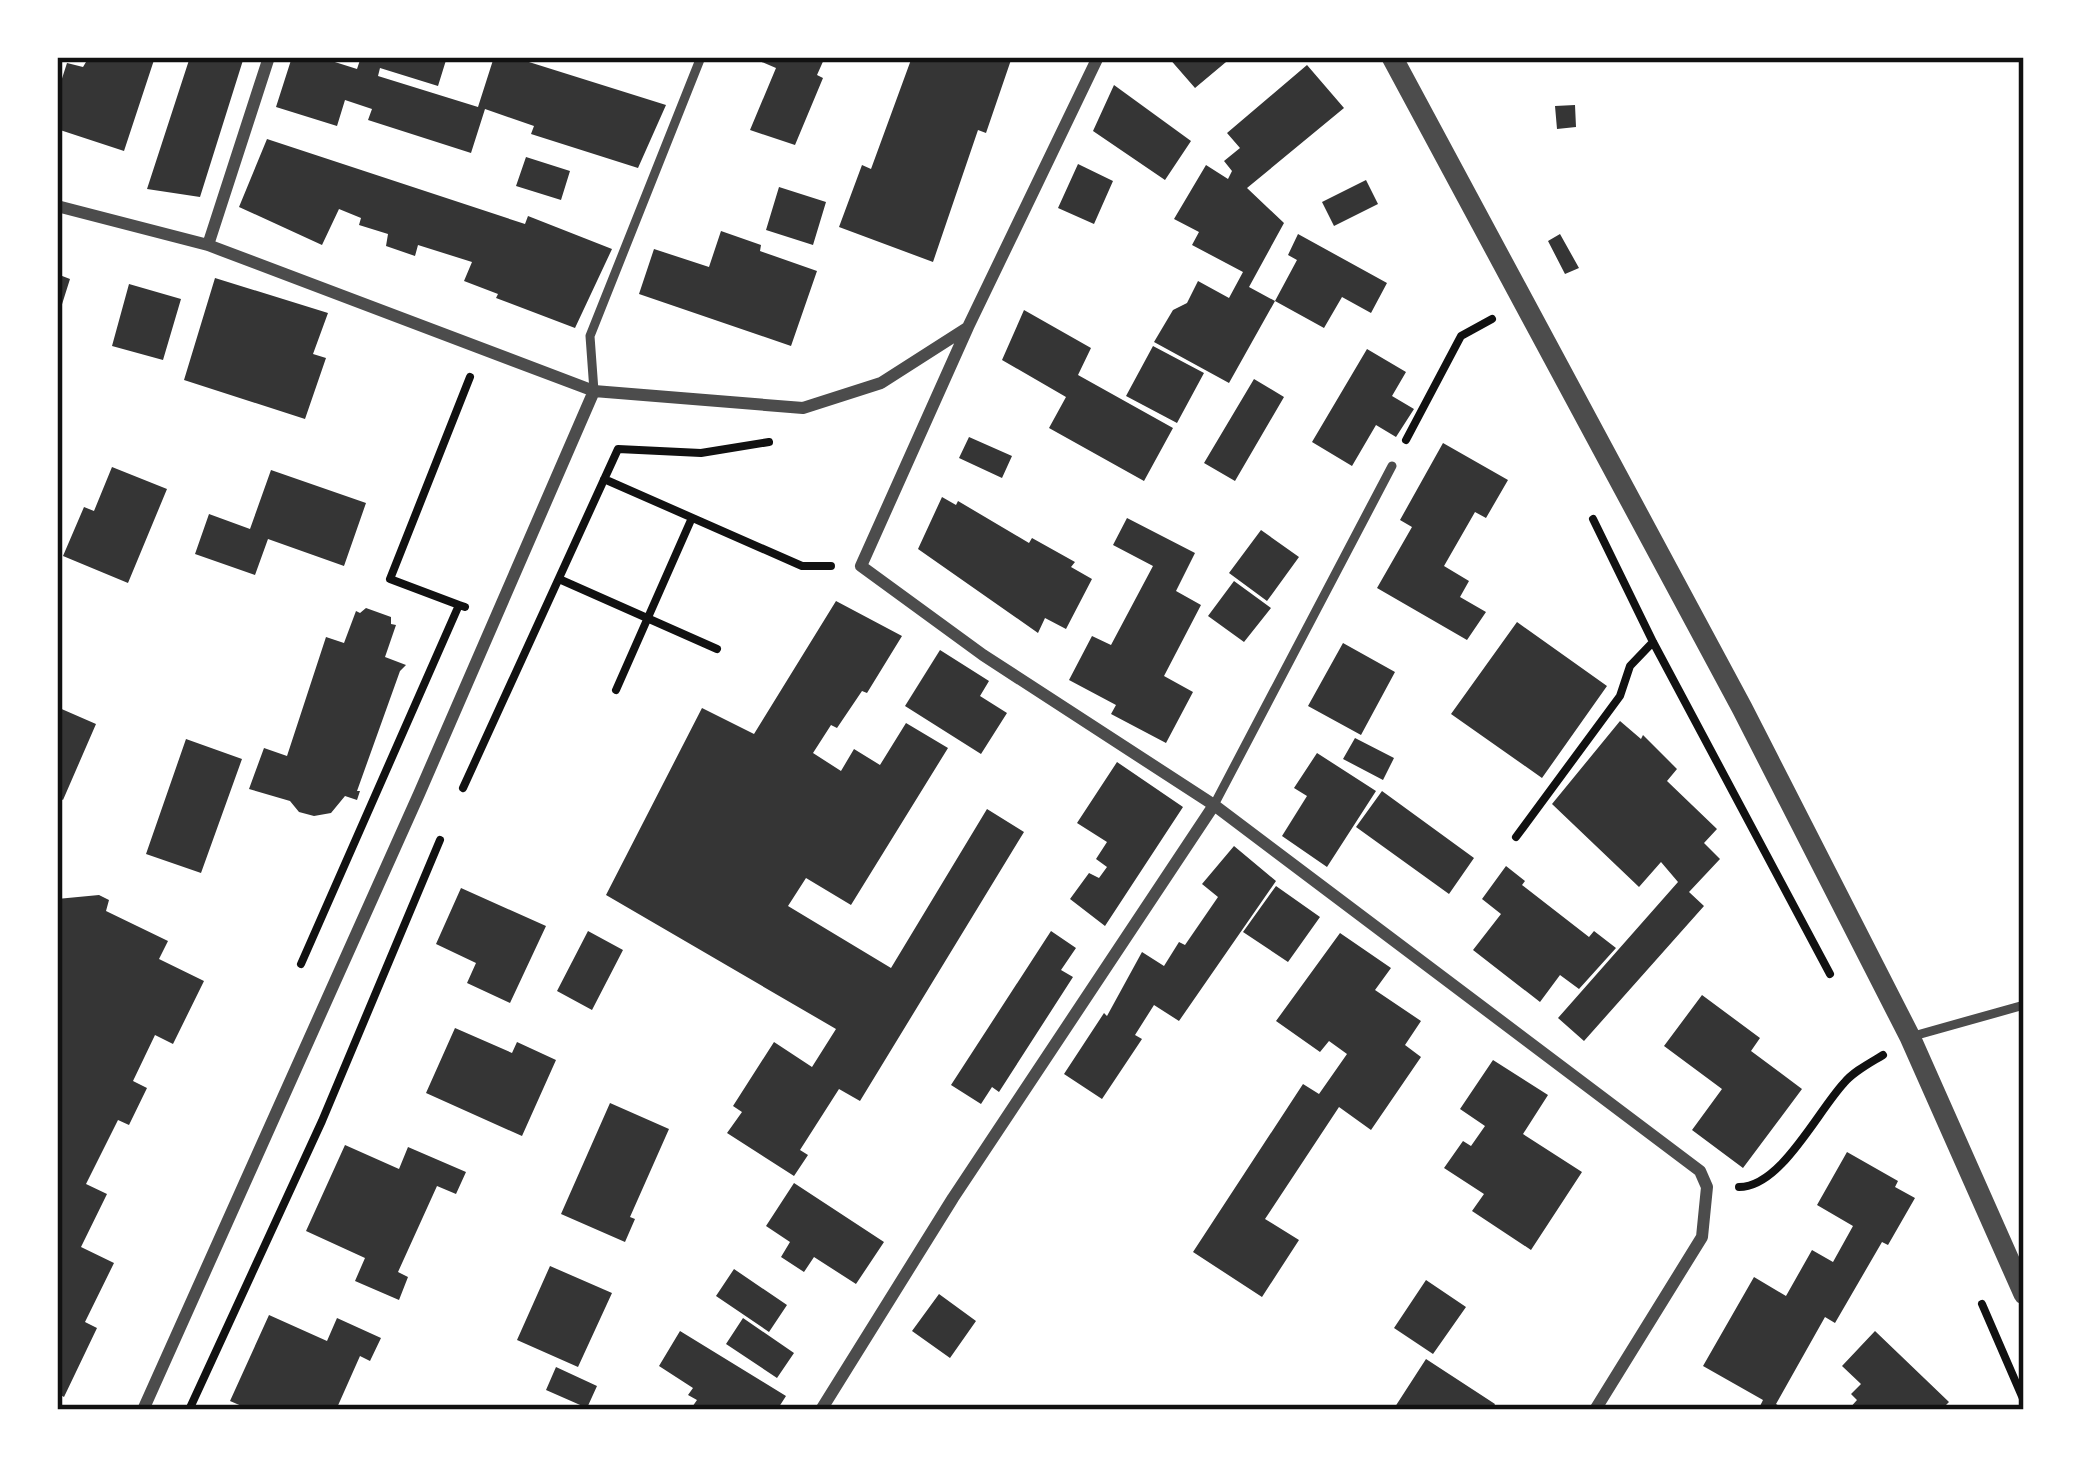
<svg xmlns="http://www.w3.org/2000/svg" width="2081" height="1467" font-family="Mulish,sans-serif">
<rect width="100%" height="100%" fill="#fff"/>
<path fill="#353535" d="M89,57H155L124,151L57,129V94L67,63L83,67Z
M190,57H244L200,197L147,189Z
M292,57H319L357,69L361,57H447L438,86L380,68L378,76L478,107L494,57H513L666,105L638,168L531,134L534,126L485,109L471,153L368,120L372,109L345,100L337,126L276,107Z
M750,57H825L817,75L823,78L795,145L750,130L776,68Z
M912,57H1012L986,133L978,130L933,262L839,227L862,165L871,169Z
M1168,57H1232L1195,88Z
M1307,65L1344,108L1247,188L1284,223L1249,287L1275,301L1297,260L1288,255L1298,234L1387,283L1371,313L1342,297L1324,328L1275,301L1229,383L1154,342L1173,310L1187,303L1198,281L1229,298L1243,272L1192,245L1199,232L1174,219L1206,165L1228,179L1232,171L1224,161L1240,148L1227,133Z
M1114,85L1191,141L1165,180L1093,131Z
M1575,105L1576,127L1557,129L1555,106Z
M267,139L525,224L528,216L612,249L575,328L496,298L498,294L464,281L472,262L418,245L415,256L386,246L388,234L359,225L361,218L339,209L322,245L239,207Z
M526,157L570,171L561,200L516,186Z
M1078,164L1113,181L1094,224L1058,208Z
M1366,180L1378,204L1334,226L1322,202Z
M779,187L826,202L813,245L766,230Z
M721,231L761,245L760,251L817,271L791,346L639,294L654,249L709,267Z
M1560,234L1579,268L1565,274L1548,241Z
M57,274L70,279L58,317H57Z
M215,278L328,313L313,354L326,358L305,419L184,380Z
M129,284L181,299L163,360L112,346Z
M1024,310L1091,348L1078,375L1173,428L1144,481L1049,428L1066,397L1002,360Z
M1153,346L1204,373L1177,423L1126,396Z
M1367,349L1406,372L1392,396L1414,409L1396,437L1376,425L1352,466L1312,442Z
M1254,379L1284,397L1235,481L1204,463Z
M969,437L1012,456L1002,478L959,458Z
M1443,443L1508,480L1486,518L1475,512L1444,566L1469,581L1460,597L1486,612L1467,640L1377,588L1412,527L1400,520Z
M112,467L167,489L128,583L63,556L84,507L94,511Z
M271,470L366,503L344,566L268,539L255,575L195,554L209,514L250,529Z
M942,497L956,505L958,501L1029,543L1032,538L1075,562L1071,567L1092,579L1066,629L1045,618L1038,633L918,549Z
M1127,518L1195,553L1176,591L1201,605L1164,676L1193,692L1166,743L1111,714L1116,705L1069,680L1092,636L1111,645L1153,566L1113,545Z
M1261,530L1299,557L1267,601L1229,573Z
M1234,581L1271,608L1244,642L1208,616Z
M836,601L902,636L867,693L862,691L837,728L831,725L813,753L841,771L854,749L880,765L906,723L948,748L851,905L806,878L788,906L891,968L987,809L1024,832L860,1101L839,1089L800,1150L808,1155L794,1176L727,1133L742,1112L733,1106L774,1042L812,1067L836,1029L606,895L702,708L754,734Z
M366,608L391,617V624L396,625L385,657L406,665L400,671L357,791H360L357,800L345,796L331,813L314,816L299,812L290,801L249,789L264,748L287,756L326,637L344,643L356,611L360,613Z
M1517,622L1607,686L1542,778L1451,714Z
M1343,643L1395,672L1361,735L1308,706Z
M940,650L989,681L980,696L1007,713L981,754L905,706Z
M57,707L96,724L63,800L57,797Z
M1620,721L1641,739L1643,735L1677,769L1667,781L1717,829L1704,843L1720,859L1689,892L1704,906L1584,1041L1558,1018L1678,882L1661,862L1639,887L1552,804Z
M1355,738L1394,758L1383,780L1343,759Z
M186,739L242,759L201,873L146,854Z
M1317,753L1376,791L1327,867L1282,836L1307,796L1294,788Z
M1117,762L1183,807L1105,926L1070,899L1089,873L1099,878L1107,867L1096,859L1107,842L1077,823Z
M1382,791L1474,858L1449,894L1356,827Z
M1234,846L1276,881L1179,1021L1154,1005L1135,1035L1142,1039L1102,1099L1064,1074L1104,1013L1107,1016L1142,952L1164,966L1179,942L1185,945L1218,897L1202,884Z
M1506,866L1525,881L1522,885L1589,937L1594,931L1616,948L1579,989L1560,975L1540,1002L1473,950L1501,914L1482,899Z
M1276,886L1320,917L1288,962L1243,932Z
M461,888L546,926L510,1003L467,983L476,963L436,944Z
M99,895L109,900L106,911L168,941L159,959L204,981L173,1044L155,1035L133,1081L147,1088L129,1125L118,1120L86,1184L107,1194L81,1247L114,1263L85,1322L97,1328L64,1397L57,1393V899Z
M588,931L623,950L592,1010L557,991Z
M1051,931L1076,948L1061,970L1073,977L999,1092L992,1087L981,1104L951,1085Z
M1340,933L1391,968L1375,990L1421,1021L1405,1045L1421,1057L1371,1130L1339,1107L1265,1219L1299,1240L1262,1297L1193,1252L1303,1084L1319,1094L1347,1054L1329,1041L1320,1052L1276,1021Z
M1702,995L1760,1038L1751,1051L1802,1089L1743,1168L1692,1130L1722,1089L1664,1046Z
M455,1028L512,1053L517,1042L556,1060L522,1136L426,1093Z
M1493,1060L1548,1095L1523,1134L1582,1172L1531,1250L1472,1211L1484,1194L1444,1168L1463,1141L1471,1146L1485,1126L1460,1109Z
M610,1103L669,1129L630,1217L635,1219L625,1242L561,1214Z
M345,1145L399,1169L408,1147L466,1172L456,1194L437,1186L398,1272L408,1277L399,1300L355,1281L365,1258L306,1231Z
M1847,1152L1898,1181L1895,1187L1915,1198L1888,1245L1882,1242L1835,1323L1825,1317L1776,1404L1786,1410H1758L1763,1400L1703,1366L1754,1277L1786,1296L1812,1250L1833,1262L1853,1226L1817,1205Z
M794,1183L884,1242L856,1284L814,1257L804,1272L781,1257L790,1242L766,1226Z
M550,1266L612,1293L578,1367L517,1340Z
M734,1269L787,1305L769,1332L716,1296Z
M1426,1280L1466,1307L1433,1354L1394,1328Z
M939,1294L976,1321L950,1358L912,1331Z
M269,1315L327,1341L337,1318L381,1338L370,1361L360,1356L336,1410H251L230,1401Z
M743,1318L794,1353L777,1378L726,1344Z
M680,1331L786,1396L777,1410H690L697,1400L688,1395L693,1388L659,1366Z
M1875,1331L1949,1402L1941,1410H1848L1857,1400L1851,1394L1861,1384L1842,1366Z
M1426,1359L1495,1404L1492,1410H1393Z
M556,1367L597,1386L587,1408L546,1390Z"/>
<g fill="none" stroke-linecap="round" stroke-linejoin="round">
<path stroke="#111" stroke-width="8" d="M1406,440L1461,336L1492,319
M604,479L802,566H831
M1593,519L1653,642L1830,974
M559,579L717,649
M459,605L390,579L470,377
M616,690L691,520
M463,788L618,449L701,453L769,442
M1516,837L1620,696L1630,666L1653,642
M301,964L459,605L465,607
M1739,1187C1781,1187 1817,1112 1844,1083C1854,1071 1870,1063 1883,1055
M1982,1304L2024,1401
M189,1410L322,1121L440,840"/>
<path stroke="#4c4c4c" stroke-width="9" d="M594,391L590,336L701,57
M1214,805L1392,466
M1910,1037L2024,1005"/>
<path stroke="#4c4c4c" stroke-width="12" d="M1098,57L968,327L861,566L983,655L1214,805L1700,1171L1707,1187L1702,1237L1595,1410
M57,206L208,245L594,391L803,408L881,383L967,328
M208,245L269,57
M143,1410L419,794L594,391
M821,1410L953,1198L1214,805"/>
<path stroke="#4c4c4c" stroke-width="21" d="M1392,57L1742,708L1910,1037L2024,1294"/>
</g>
<rect width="2081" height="1467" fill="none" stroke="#ffffff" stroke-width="120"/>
<rect x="60" y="60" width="1961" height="1347" fill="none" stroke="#111" stroke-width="4.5"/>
</svg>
